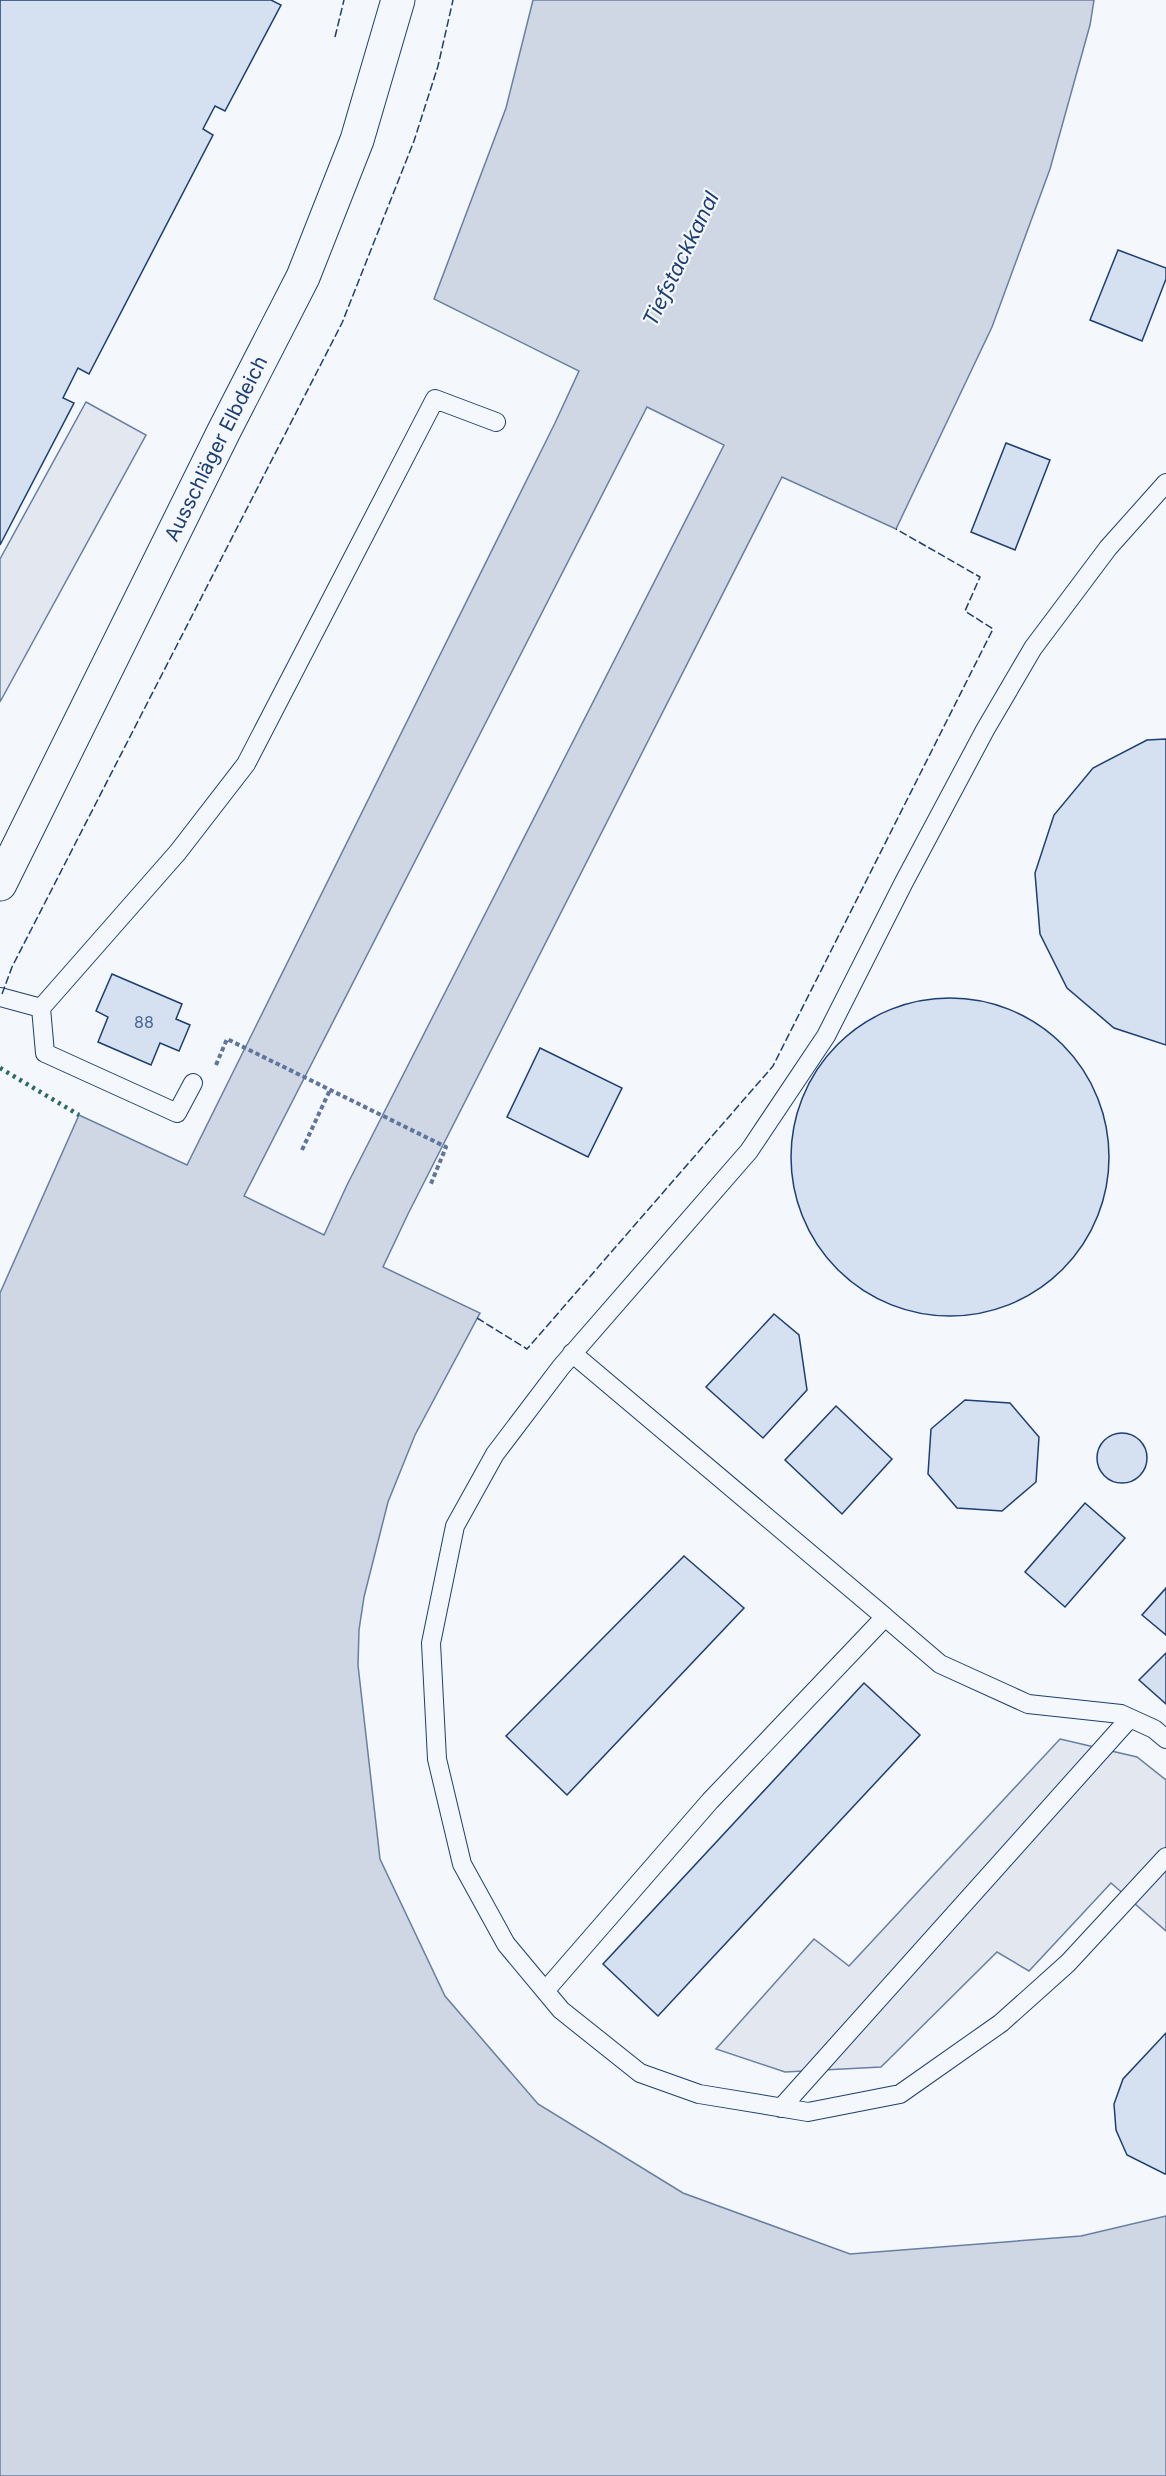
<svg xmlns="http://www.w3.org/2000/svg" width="1166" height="2476" font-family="Inter,sans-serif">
<rect width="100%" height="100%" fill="#f4f7fb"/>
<path fill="#e3e8f0" stroke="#687fa3" stroke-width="1.5" d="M86,402L146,435L0,702V559Z
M1060,1739L1137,1757L1166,1780V1931L1111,1883L1029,1971L997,1952L881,2067L785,2072L716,2049L814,1939L849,1966Z"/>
<path fill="#cfd7e4" stroke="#687fa3" stroke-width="1.5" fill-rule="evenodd" d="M533,0H1094L1090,25L1050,169L992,327L896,529L782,477L408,1214L383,1267L480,1313L415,1435L388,1502L364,1597L359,1630L358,1665L380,1859L445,1996L538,2104L683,2193L850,2254L1081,2236L1166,2216V2476H0V1293L79,1115L187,1165L555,423L579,371L434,299L506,108ZM647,407L724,445L347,1185L324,1235L244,1196Z"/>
<path fill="#d5e0f0" stroke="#1d3f73" stroke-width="1.5" d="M0,0H271L281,5L225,111L215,106L203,129L213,135L89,374L78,368L63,398L74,403L0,545Z
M1118,250L1166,268V279L1142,341L1090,320Z
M1006,443L1050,460L1015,550L971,532Z
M1166,739V1045L1114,1028L1067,988L1040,934L1035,873L1054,815L1093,768L1147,740Z
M112,974L182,1004L176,1019L190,1025L179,1051L160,1043L151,1065L98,1042L108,1017L96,1011Z
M791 1157a159 159 0 1 1 318 0a159 159 0 1 1-318 0Z
M540,1048L622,1088L588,1157L507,1117Z
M774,1314L799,1335L807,1390L763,1438L706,1387Z
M965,1400L1010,1403L1039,1437L1036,1482L1002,1511L957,1508L928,1474L931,1429Z
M836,1406L892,1459L842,1514L785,1460Z
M1097 1458a25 25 0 1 1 50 0a25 25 0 1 1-50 0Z
M1085,1503L1125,1538L1065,1607L1025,1572Z
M684,1556L744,1608L567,1795L506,1736Z
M1166,1588V1635L1142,1615Z
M1166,1653V1704L1139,1680Z
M864,1683L920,1735L658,2016L603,1964Z
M1166,2033V2174H1165L1127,2155L1116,2130L1114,2104L1123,2079Z"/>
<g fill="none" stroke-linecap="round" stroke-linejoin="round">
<defs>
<path id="lane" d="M1166,483L1108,548L1033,648L985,730L904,882L826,1036L749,1151L561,1367L495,1454L455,1526L431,1643L437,1759L462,1864L506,1944L561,2010L640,2073L699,2094L808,2112L900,2094L1001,2023L1068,1963L1166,1857
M0,997L41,1008L178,852L246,764L435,399L496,422
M41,1008L45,1053L177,1113L193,1083
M885,1617L940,1664L1028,1704L1121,1714L1154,1729L1166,1739
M545,1991L710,1801L885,1617L572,1353
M781,2108L1130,1718"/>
<g id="street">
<path id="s1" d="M0,884L224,431L303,277L357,140L398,0"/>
</g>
</defs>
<use href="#lane" stroke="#1d3f73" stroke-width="20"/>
<use href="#street" stroke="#1d3f73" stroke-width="35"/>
<path stroke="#5e769c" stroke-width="4" stroke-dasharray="4.5 3" stroke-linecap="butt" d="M216,1065L227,1039L446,1147L430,1186
M302,1150L330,1090"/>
<use href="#lane" stroke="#f4f7fb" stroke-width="18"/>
<use href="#street" stroke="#f4f7fb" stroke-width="33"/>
<path stroke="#2c6c60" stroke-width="4.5" stroke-dasharray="3 4.5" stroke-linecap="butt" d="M0,1068L79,1115"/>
<path stroke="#1d3f73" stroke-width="1.5" stroke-dasharray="8 3" stroke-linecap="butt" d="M335,37L344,0
M2,994L12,967L342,323L414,141L438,66L453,0
M477,1318L527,1349L773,1066L993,629L965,611L980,577L896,529"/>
</g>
<g text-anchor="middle" stroke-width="4.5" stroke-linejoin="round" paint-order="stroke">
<g font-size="16" fill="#4b6792">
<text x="144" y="1028">88</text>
</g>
<g font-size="20" fill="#1d3f73" stroke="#f4f7fb">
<text dy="7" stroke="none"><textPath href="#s1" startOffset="486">Ausschläger Elbdeich</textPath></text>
</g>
<g font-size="21" font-style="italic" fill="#1d3f73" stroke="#f4f7fb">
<text transform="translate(681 259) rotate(-64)" y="7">Tiefstackkanal</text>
</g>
</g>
</svg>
